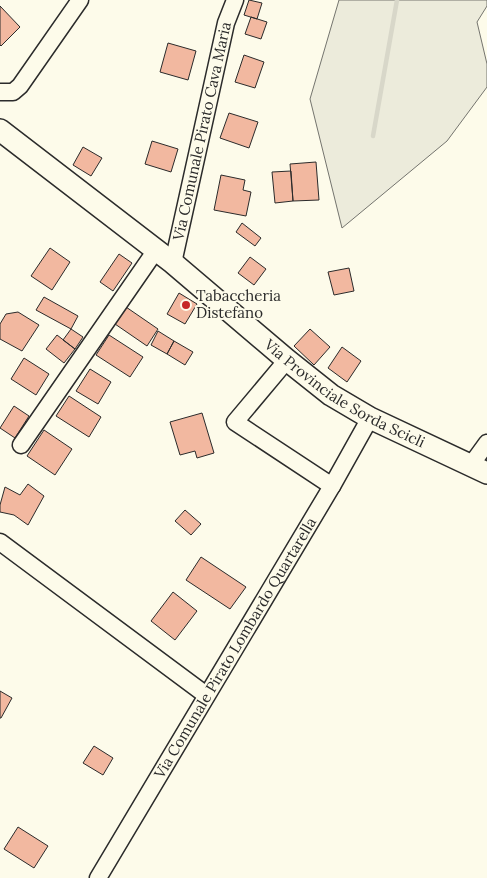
<svg xmlns="http://www.w3.org/2000/svg" width="487" height="878" font-family="Lora,serif">
<rect width="100%" height="100%" fill="#fdfbea"/>
<path fill="#ecebdb" stroke="#74746e" d="M339,0H487V6L477,22L487,64V87L447,141L342,228L310,99Z"/>
<g fill="none" stroke-linecap="round" stroke-linejoin="round">
<path stroke="#d8d7c9" stroke-width="4.5" d="M373,136L397,0"/>
</g>
<path fill="#f2b8a0" stroke="#2b2b2b" d="M249,0L262,3L257,19L244,15Z
M0,6L20,27L1,46L0,45Z
M251,17L267,22L261,39L245,34Z
M168,43L196,51L188,80L160,72Z
M244,55L264,62L255,88L235,82Z
M229,113L258,122L249,148L220,138Z
M152,141L178,149L171,172L145,164Z
M83,147L102,158L91,176L73,165Z
M316,162L319,200L293,201L290,164Z
M291,171L293,201L275,203L272,172Z
M221,175L245,180L243,190L251,192L246,216L214,210Z
M242,223L261,238L255,246L236,232Z
M50,248L70,262L52,290L31,276Z
M119,254L132,263L113,291L100,282Z
M250,257L266,269L254,285L238,273Z
M349,268L354,291L334,295L328,272Z
M179,293L197,304L185,324L167,314Z
M44,297L78,316L71,329L36,310Z
M126,307L158,329L147,346L115,324Z
M18,312L39,325L22,351L0,339V324L6,314Z
M71,329L83,337L75,349L63,340Z
M310,329L330,347L314,365L294,346Z
M158,331L174,341L167,354L151,345Z
M57,335L75,349L64,363L46,349Z
M109,335L143,357L130,377L96,355Z
M174,341L193,352L185,365L167,354Z
M342,347L361,361L347,382L328,368Z
M24,358L49,374L36,395L11,379Z
M90,369L111,382L98,404L76,391Z
M69,396L101,417L89,437L56,416Z
M14,406L29,416L15,438L0,428Z
M202,413L214,453L197,458L195,451L180,455L170,422Z
M44,430L72,449L55,475L27,456Z
M28,484L44,496L28,525L14,515L0,512V505L5,487L20,495Z
M185,510L201,524L191,535L175,521Z
M201,557L246,587L230,609L186,580Z
M173,592L197,611L175,640L151,621Z
M0,691L12,698L1,718H0Z
M94,746L113,758L103,775L83,763Z
M18,827L48,846L34,868L4,849Z"/>
<g fill="none" stroke-linecap="round" stroke-linejoin="round">
<defs>
<g id="minor">
<path d="M0,92H13L20,86L80,0"/>
<path id="s1" d="M173,263L226,23L235,0"/>
<path d="M287,360L235,422L332,486"/>
<path d="M21,445L156,250"/>
<path d="M471,465L487,443"/>
<path d="M0,542L206,695"/>
<path id="s2" d="M98,878L332,486L370,418"/>
</g>
<g id="major">
<path id="s3" d="M0,130L173,263L287,360L331,395L370,418L487,473"/>
</g>
</defs>
<use href="#minor" stroke="#2b2b2b" stroke-width="19"/>
<use href="#major" stroke="#2b2b2b" stroke-width="24"/>
<use href="#minor" stroke="#fdfbea" stroke-width="16"/>
<use href="#major" stroke="#fdfbea" stroke-width="21"/>
</g>
<circle fill="#c62828" stroke="#fdfbea" stroke-width="2" cx="186" cy="305" r="5"/>
<g text-anchor="middle" stroke-width="4" stroke-linejoin="round" paint-order="stroke">
<g font-size="15" fill="#2b2b2b" stroke="#fdfbea">
<text dy="5" stroke="none"><textPath href="#s1" startOffset="135">Via Comunale Pirato Cava Maria</textPath></text>
<text dy="5" stroke="none"><textPath href="#s3" startOffset="435">Via Provinciale Sorda Scicli</textPath></text>
<text dy="5" stroke="none"><textPath href="#s2" startOffset="268">Via Comunale Pirato Lombardo Quartarella</textPath></text>
</g>
<g font-size="15" fill="#2b2b2b" stroke="#fdfbea" text-anchor="start">
<text x="196" y="301">Tabaccheria<tspan x="196" dy="17">Distefano</tspan></text>
</g>
</g>
</svg>
